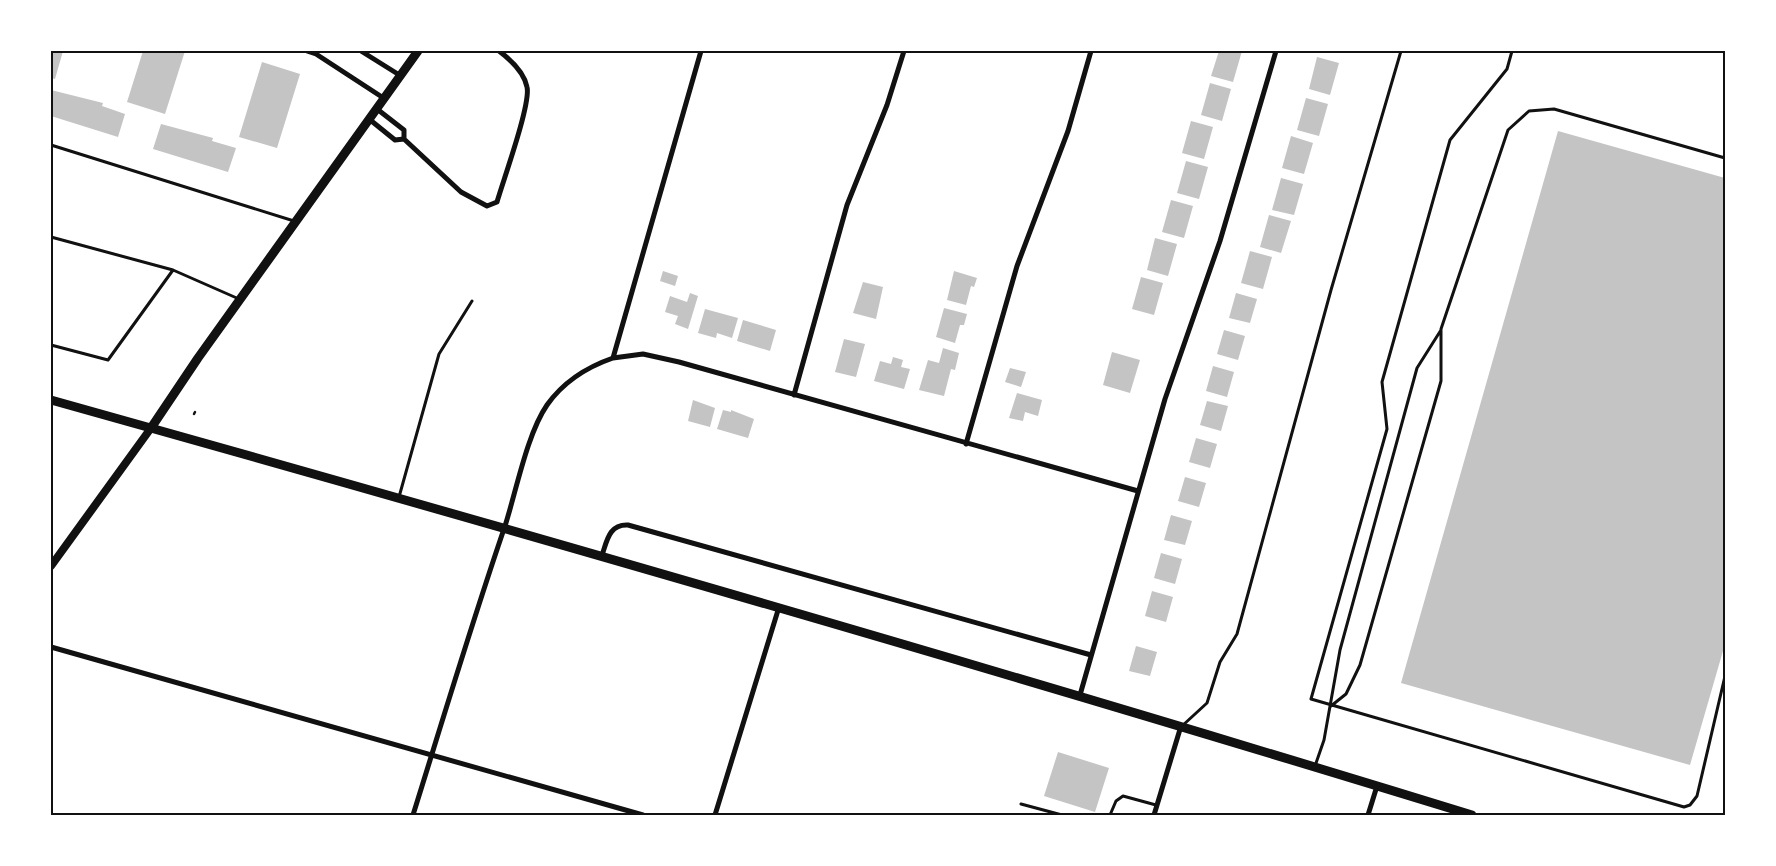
<svg xmlns="http://www.w3.org/2000/svg" width="1776" height="866" font-family="'Asap Condensed',sans-serif">
<rect width="100%" height="100%" fill="#fff"/>
<path fill="#c4c4c4" d="M51,51H63L55,79L51,78Z
M143,51H185L165,114L127,102Z
M1219,51H1242L1233,82L1211,76Z
M1317,57L1339,63L1330,95L1309,89Z
M262,62L300,74L277,148L239,137Z
M1210,83L1231,89L1222,121L1201,115Z
M51,90L103,103L102,106L125,114L118,137L51,116Z
M1306,98L1328,104L1319,136L1297,130Z
M1191,121L1213,127L1204,159L1182,153Z
M161,124L213,138L212,141L236,148L228,172L153,149Z
M1558,131L1725,178V644L1690,765L1401,683Z
M1291,136L1313,143L1304,174L1282,168Z
M1186,161L1208,167L1199,199L1177,193Z
M1281,178L1303,184L1294,215L1272,210Z
M1171,200L1193,206L1184,238L1162,232Z
M1269,215L1291,221L1281,253L1260,247Z
M1155,238L1177,244L1168,276L1147,270Z
M1250,251L1272,257L1263,289L1241,283Z
M663,271L678,276L675,286L660,281Z
M954,271L977,278L974,287L971,286L966,305L947,300Z
M1141,277L1163,283L1154,315L1132,309Z
M863,282L883,287L876,319L853,313Z
M690,293L698,296L688,329L675,324L678,316L665,312L670,296L687,302Z
M1236,293L1257,299L1250,323L1229,318Z
M944,308L967,314L964,325H960L955,343L936,337Z
M705,309L738,318L732,338L717,333L716,338L698,333Z
M743,320L776,330L770,351L737,341Z
M1224,330L1245,336L1238,360L1217,354Z
M844,339L865,344L856,377L835,372Z
M943,348L959,353L955,370L951,369L944,396L919,390L928,360L939,363Z
M1112,352L1140,360L1130,393L1103,385Z
M893,357L903,360L901,367L910,369L904,389L874,381L880,361L891,364Z
M1213,366L1234,372L1227,397L1206,391Z
M1010,368L1026,372L1021,387L1005,382Z
M1017,393L1042,400L1038,416L1025,412L1023,421L1009,418Z
M693,400L715,408L710,427L688,421Z
M1207,401L1228,406L1221,431L1200,425Z
M723,410L731,412V410L754,419L748,438L717,429Z
M1196,438L1217,444L1210,468L1189,462Z
M1185,477L1206,483L1199,507L1178,501Z
M1171,515L1192,521L1185,545L1164,540Z
M1161,553L1182,559L1175,584L1154,578Z
M1152,591L1173,597L1166,622L1145,616Z
M1136,646L1157,652L1150,676L1129,671Z
M1058,752L1109,768L1095,812L1044,796Z"/>
<g fill="none" stroke-linecap="round" stroke-linejoin="round">
<path stroke="#111" stroke-width="2.5" d="M194,414L195,412"/>
<path stroke="#111" stroke-width="3" d="M1512,51L1507,69L1450,140L1382,382L1387,429L1311,699L1684,807L1690,805L1697,796L1725,676
M51,145L294,221
M51,237L173,270L239,299
M51,345L108,360L173,270
M399,497L439,354L472,301
M1331,706L1346,694L1360,665L1441,381V329L1508,130L1529,111L1554,109L1725,158
M1182,726L1207,703L1220,662L1237,634L1331,290L1401,51
M1315,766L1324,740L1340,650L1417,368L1441,330
M1021,804L1062,815
M1110,815L1116,801L1123,796L1156,805"/>
<path stroke="#111" stroke-width="5" d="M307,51L316,54L385,99
M361,51L401,76
M377,109L404,130V139L461,192L487,206L497,202C503,181 531,104 527,87C524,72 511,60 499,51
M369,119L395,140L404,139
M613,358L643,354L679,362L1138,491
M794,395L847,205L887,105L904,51
M966,444L1017,266L1068,131L1091,51
M602,555C607,541 609,524 628,525L1091,655
M51,647L643,815
M1080,695L1165,399L1220,241L1276,51
M413,815C443,719 472,622 505,526C516,492 527,434 547,405C564,381 587,367 613,358L701,51
M715,815L779,607
M1154,815L1181,726
M1368,815L1377,786"/>
<path stroke="#111" stroke-width="8" d="M51,566L151,428"/>
<path stroke="#111" stroke-width="9" d="M51,400C526,533 1000,670 1472,815
M151,428L198,358L418,51"/>
</g>
<rect width="1776" height="866" fill="none" stroke="#ffffff" stroke-width="105"/>
<rect x="52" y="52" width="1672" height="762" fill="none" stroke="#111" stroke-width="2"/>
</svg>
